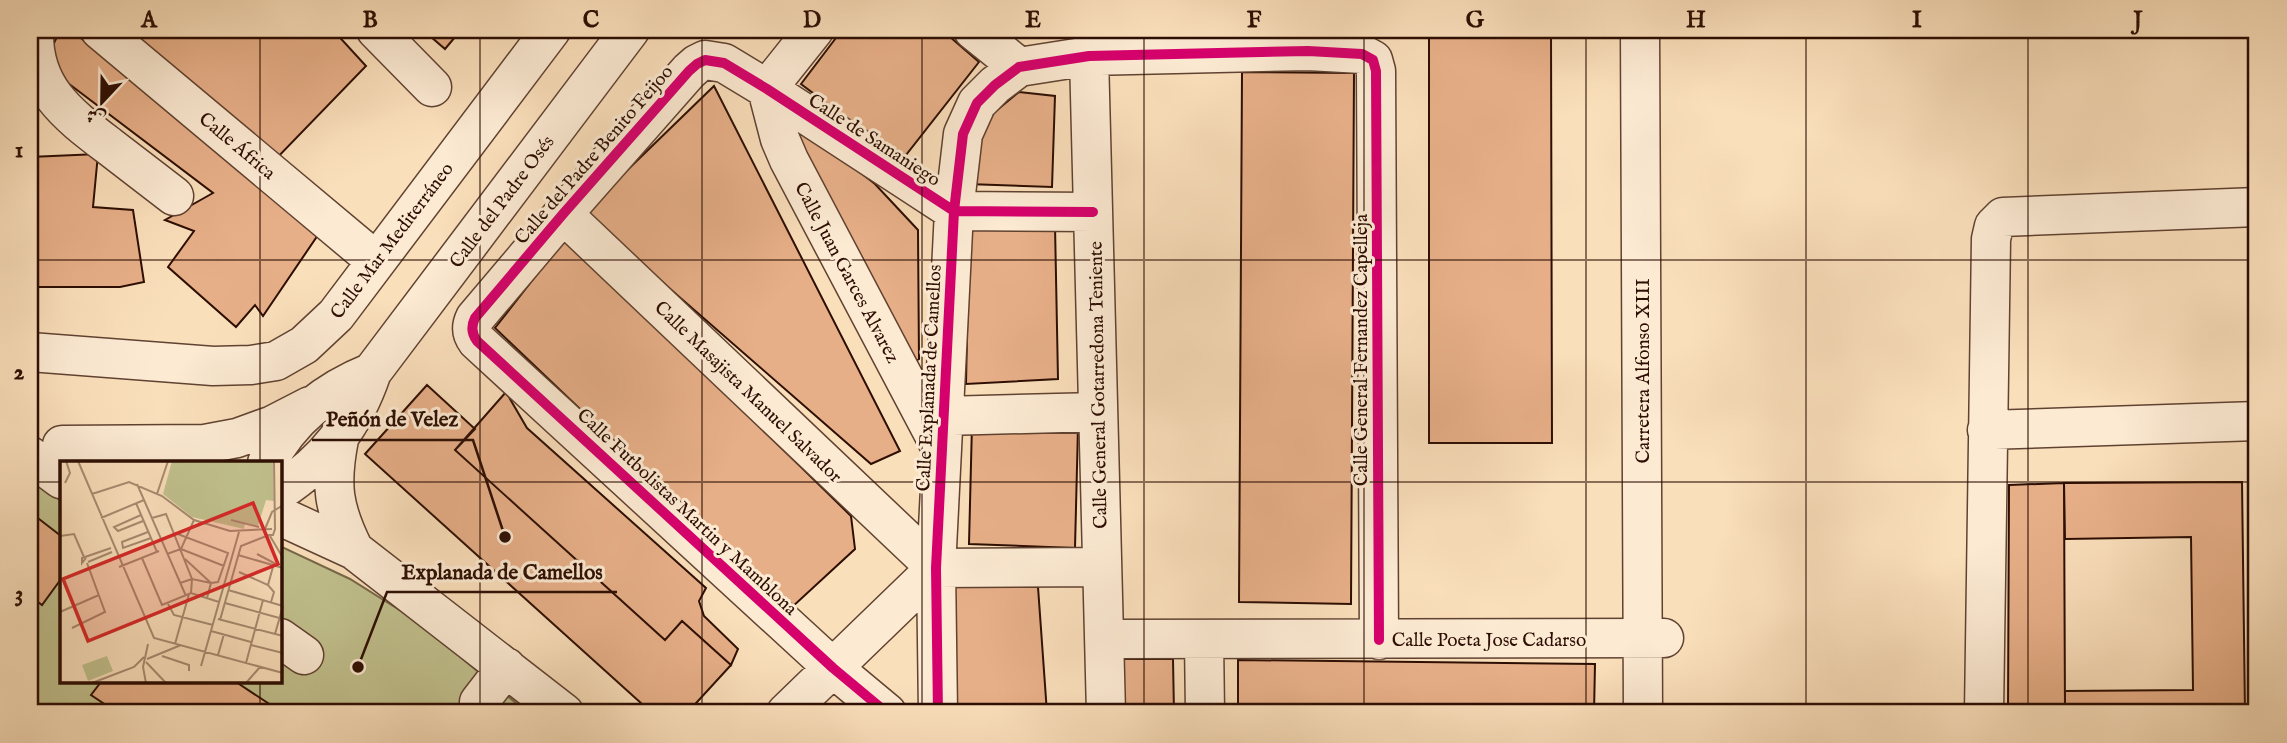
<svg xmlns="http://www.w3.org/2000/svg" width="2287" height="743" font-family="'IM FELL English',Amiri,serif">
<rect width="100%" height="100%" fill="#fadfbb"/>
<filter id="stains"><feTurbulence type="fractalNoise" baseFrequency=".00286" numOctaves="4"/><feColorMatrix values="0 0 0 0 .2 0 0 0 0 .09 0 0 0 0 .02 0 0 0 .5 -.17"/></filter>
<radialGradient id="worn" r=".72"><stop offset=".6" stop-color="#630" stop-opacity="0"/><stop offset="1" stop-color="#630" stop-opacity=".3"/></radialGradient>
<path fill="#c1c18e" stroke="#776848" stroke-width="2" d="M36,483L61,501V682H280V546L350,579L417,621L528,713H30V492Z"/>
<path fill="#e7af88" stroke="#2d0e03" stroke-width="2" d="M60,30H71L320,232L263,316L255,305L236,327L168,267L194,231L165,220L213,193L44,65Z
M112,30H333L366,66L274,161Z
M423,30H461L445,49Z
M842,30H942L979,62L902,160L801,84Z
M1429,30H1551L1552,443H1429Z
M1242,72L1354,73L1351,604L1239,602Z
M714,86L900,451L871,464L583,213Z
M1019,92L1055,96L1052,187L967,184L968,134Z
M801,126L875,184L918,230L919,359L904,368L792,129Z
M98,154L93,207L133,210L144,282L120,287H30V157Z
M1055,225L1058,379L966,384L969,228Z
M566,237L851,516L855,549L790,609L495,328Z
M427,385L475,429L455,450L665,640L682,621L731,665L687,713H652L365,454Z
M506,392L527,428L706,588L699,601L704,616L738,649L731,665L682,621L665,640L455,450Z
M972,424L1078,427L1075,548L969,544Z
M2242,482L2245,713H2065V691L2193,690L2191,537L2065,539L2064,483Z
M2064,483L2065,713H2008L2009,485Z
M30,512L61,536V579L42,605L30,596Z
M951,586L1038,587L1047,713H953Z
M1121,659H1173L1174,713H1121Z
M1238,660L1595,664L1594,713H1238Z
M101,682H236L283,713H118L91,695Z"/>
<g fill="none" stroke-linecap="round" stroke-linejoin="round">
<defs>
<path id="minor" d="M34,30C32,88 67,114 109,146C131,163 152,179 174,196
M100,30L376,261
M376,30L432,87
M973,30L1019,67
M1640,30L1643,713
M1089,56L1106,713
M767,89L780,139L789,160L942,450
M767,89L814,30
M563,214L936,568
M30,352L213,366L251,365L276,361L304,345L336,315L551,30
M944,416L1098,412
M1987,430L2257,421
M339,439C330,485 333,508 354,550
M62,445L205,444L237,438L273,425L310,406
M30,456L61,479
M267,463C291,418 325,391 372,372
M280,491C327,460 354,425 372,372L630,30
M280,516L354,550L564,713
M280,638L304,655
M1104,639L1664,638
M1204,640L1205,713
M479,702L506,667
M786,713L936,568L1102,567
M887,713L833,668L477,341C471,333 471,326 475,318L563,214L689,71L697,64L705,60L724,63L767,89L954,211L1093,212
M938,713L936,568L954,211L963,134L977,103L995,85L1019,67L1089,56L1308,51L1362,54L1373,60L1376,71L1379,640
M1984,713L1991,239L1994,226L2003,217L2257,207"/>
</defs>
<use href="#minor" stroke="#604231" stroke-width="41"/>
<use href="#minor" stroke="#fcead3" stroke-width="38"/>
<defs>
<path id="cycleway" d="M887,713L833,668L477,341C471,333 471,326 475,318L563,214L689,71L697,64L705,60L724,63L767,89L954,211L1093,212
M938,713L936,568L954,211L963,134L977,103L995,85L1019,67L1089,56L1308,51L1362,54L1373,60L1376,71L1379,640"/>
</defs>
<use href="#cycleway" stroke="#fcead3" stroke-width="15"/>
<use href="#cycleway" stroke="#d6006c" stroke-width="10"/>
</g>
<path fill="none" stroke="#2d0e03" stroke-width="2" stroke-opacity="0.55" d="M260,30V463M480,30V713M702,30V713M922,30V713M1144,30V713M1364,30V713M1586,30V713M1806,30V713M2028,30V713M30,260H2257M30,482H61M280,482H2257M260,682V713"/>
<g text-anchor="middle" stroke-width="6" stroke-linejoin="round" paint-order="stroke">
<g font-size="19" fill="#2d0e03" stroke="#fcead3">
<text transform="translate(875 139) rotate(33)" y="7">Calle de Samaniego</text>
<text transform="translate(238 145) rotate(40)" y="7">Calle África</text>
<text transform="translate(593 154) rotate(-49)" y="7">Calle del Padre Benito Feijoo</text>
<text transform="translate(501 201) rotate(-53)" y="7">Calle del Padre Osés</text>
<text transform="translate(391 240) rotate(-53)" y="7">Calle Mar Mediterráneo</text>
<text transform="translate(848 272) rotate(62)" y="7">Calle Juan Garces Alvarez</text>
<text transform="translate(1360 350) rotate(-90)" y="7">Calle General Fernandez Capelleja</text>
<text transform="translate(1642 371) rotate(-90)" y="7">Carretera Alfonso XIII</text>
<text transform="translate(928 378) rotate(-87)" y="7">Calle Explanada de Camellos</text>
<text transform="translate(1097 385) rotate(-91)" y="7">Calle General Gotarredona Teniente</text>
<text transform="translate(749 391) rotate(44)" y="7">Calle Masajista Manuel Salvador</text>
<text transform="translate(688 511) rotate(43)" y="7">Calle Futbolistas Martin y Mamblona</text>
<text x="1489" y="646">Calle Poeta Jose Cadarso</text>
</g>
</g>
<g transform="translate(60 461)">
<rect width="222" height="222" fill="#fadfbb"/>
<path d="M112,0H213L214,40L206,39L198,65L185,62L184,68L132,56L103,33ZM47,195L53,210L28,220L22,204Z" fill="#c1c18e"/>
<path fill="none" stroke="#a88b71" stroke-width="2" d="M18,0L94,177L223,212M5,22L10,12L6,0M77,23L126,135M32,33L69,21L102,35L134,59L170,70L212,68M97,33L108,0M76,42L97,91M81,54L54,66L58,70L83,60M41,57L84,39M92,57L106,53L132,118L131,132M171,59L199,66M205,68L212,51L223,44M88,71L62,81L63,87L91,77M115,72L168,92L158,121L151,122L147,137M208,74H213L215,68L214,0M0,75L14,73L24,96M210,75L223,97M121,88L164,105M107,93L121,88L134,59M197,93L214,102L208,124M178,94L223,107M26,97L22,102V97L51,87M82,97L102,144L131,132L159,141M125,98L151,122M28,101L52,91M59,106L99,90M179,111L208,124L214,131L211,141M120,122L132,118L151,122M168,129L223,145M165,142L223,158M108,143L114,154L153,164M0,151L39,134M158,158L223,175M160,159L181,85L209,74M12,167L45,151L27,102M151,170L191,181M215,173L223,145M115,183L129,133M191,184L223,192M158,194L164,173M102,195L129,204V210M87,198L121,184M86,201L106,222M186,202L203,139M141,205L179,71M32,222L74,206L84,196M86,222L83,206L88,183M186,222L200,206"/>
<path fill="#d62828" fill-opacity="0.15" stroke="#d62828" stroke-width="3.5" d="M193,42L218,103L28,180L3,118Z"/>
<rect width="222" height="222" fill="none" stroke="#2d0e03" stroke-width="3.5"/>
</g>
<path fill="none" stroke="#2d0e03" stroke-width="2.5" d="M505 537L473 440H312M358 667L387 592H617"/>
<g fill="#2d0e03" stroke="#fcead3" stroke-width="2.5">
<circle cx="505" cy="537" r="7"/>
<circle cx="358" cy="667" r="7"/>
</g>
<g font-size="21" text-anchor="middle" font-weight="bold" fill="#2d0e03" stroke="#fcead3" stroke-width="6" stroke-linejoin="round" paint-order="stroke">
<text x="392" y="426">Peñón de Velez</text>
<text x="502" y="579">Explanada de Camellos</text>
</g>
<rect width="2287" height="743" fill="none" stroke="#fadfbb" stroke-width="77"/>
<g transform="translate(102 102) rotate(202)" stroke="#fcead3" stroke-width="5" paint-order="stroke">
<path d="M0-5L12 26L0 18L-12 26Z" fill="#2d0e03"/>
<text y="-10" font-size="19" font-weight="bold" text-anchor="middle" fill="#2d0e03">ش</text>
</g>
<rect x="38" y="38" width="2210" height="666" fill="none" stroke="#2d0e03" stroke-width="2.5"/>
<g font-size="23" text-anchor="middle" font-weight="bold" fill="#2d0e03">
<text x="149" y="27">A</text>
<text x="370" y="27">B</text>
<text x="591" y="27">C</text>
<text x="812" y="27">D</text>
<text x="1033" y="27">E</text>
<text x="1254" y="27">F</text>
<text x="1475" y="27">G</text>
<text x="1696" y="27">H</text>
<text x="1917" y="27">I</text>
<text x="2138" y="27">J</text>
<text x="19" y="157">1</text>
<text x="19" y="379">2</text>
<text x="19" y="601">3</text>
</g>
<rect width="100%" height="100%" filter="url(#stains)"/>
<rect width="100%" height="100%" fill="url(#worn)"/>
</svg>
